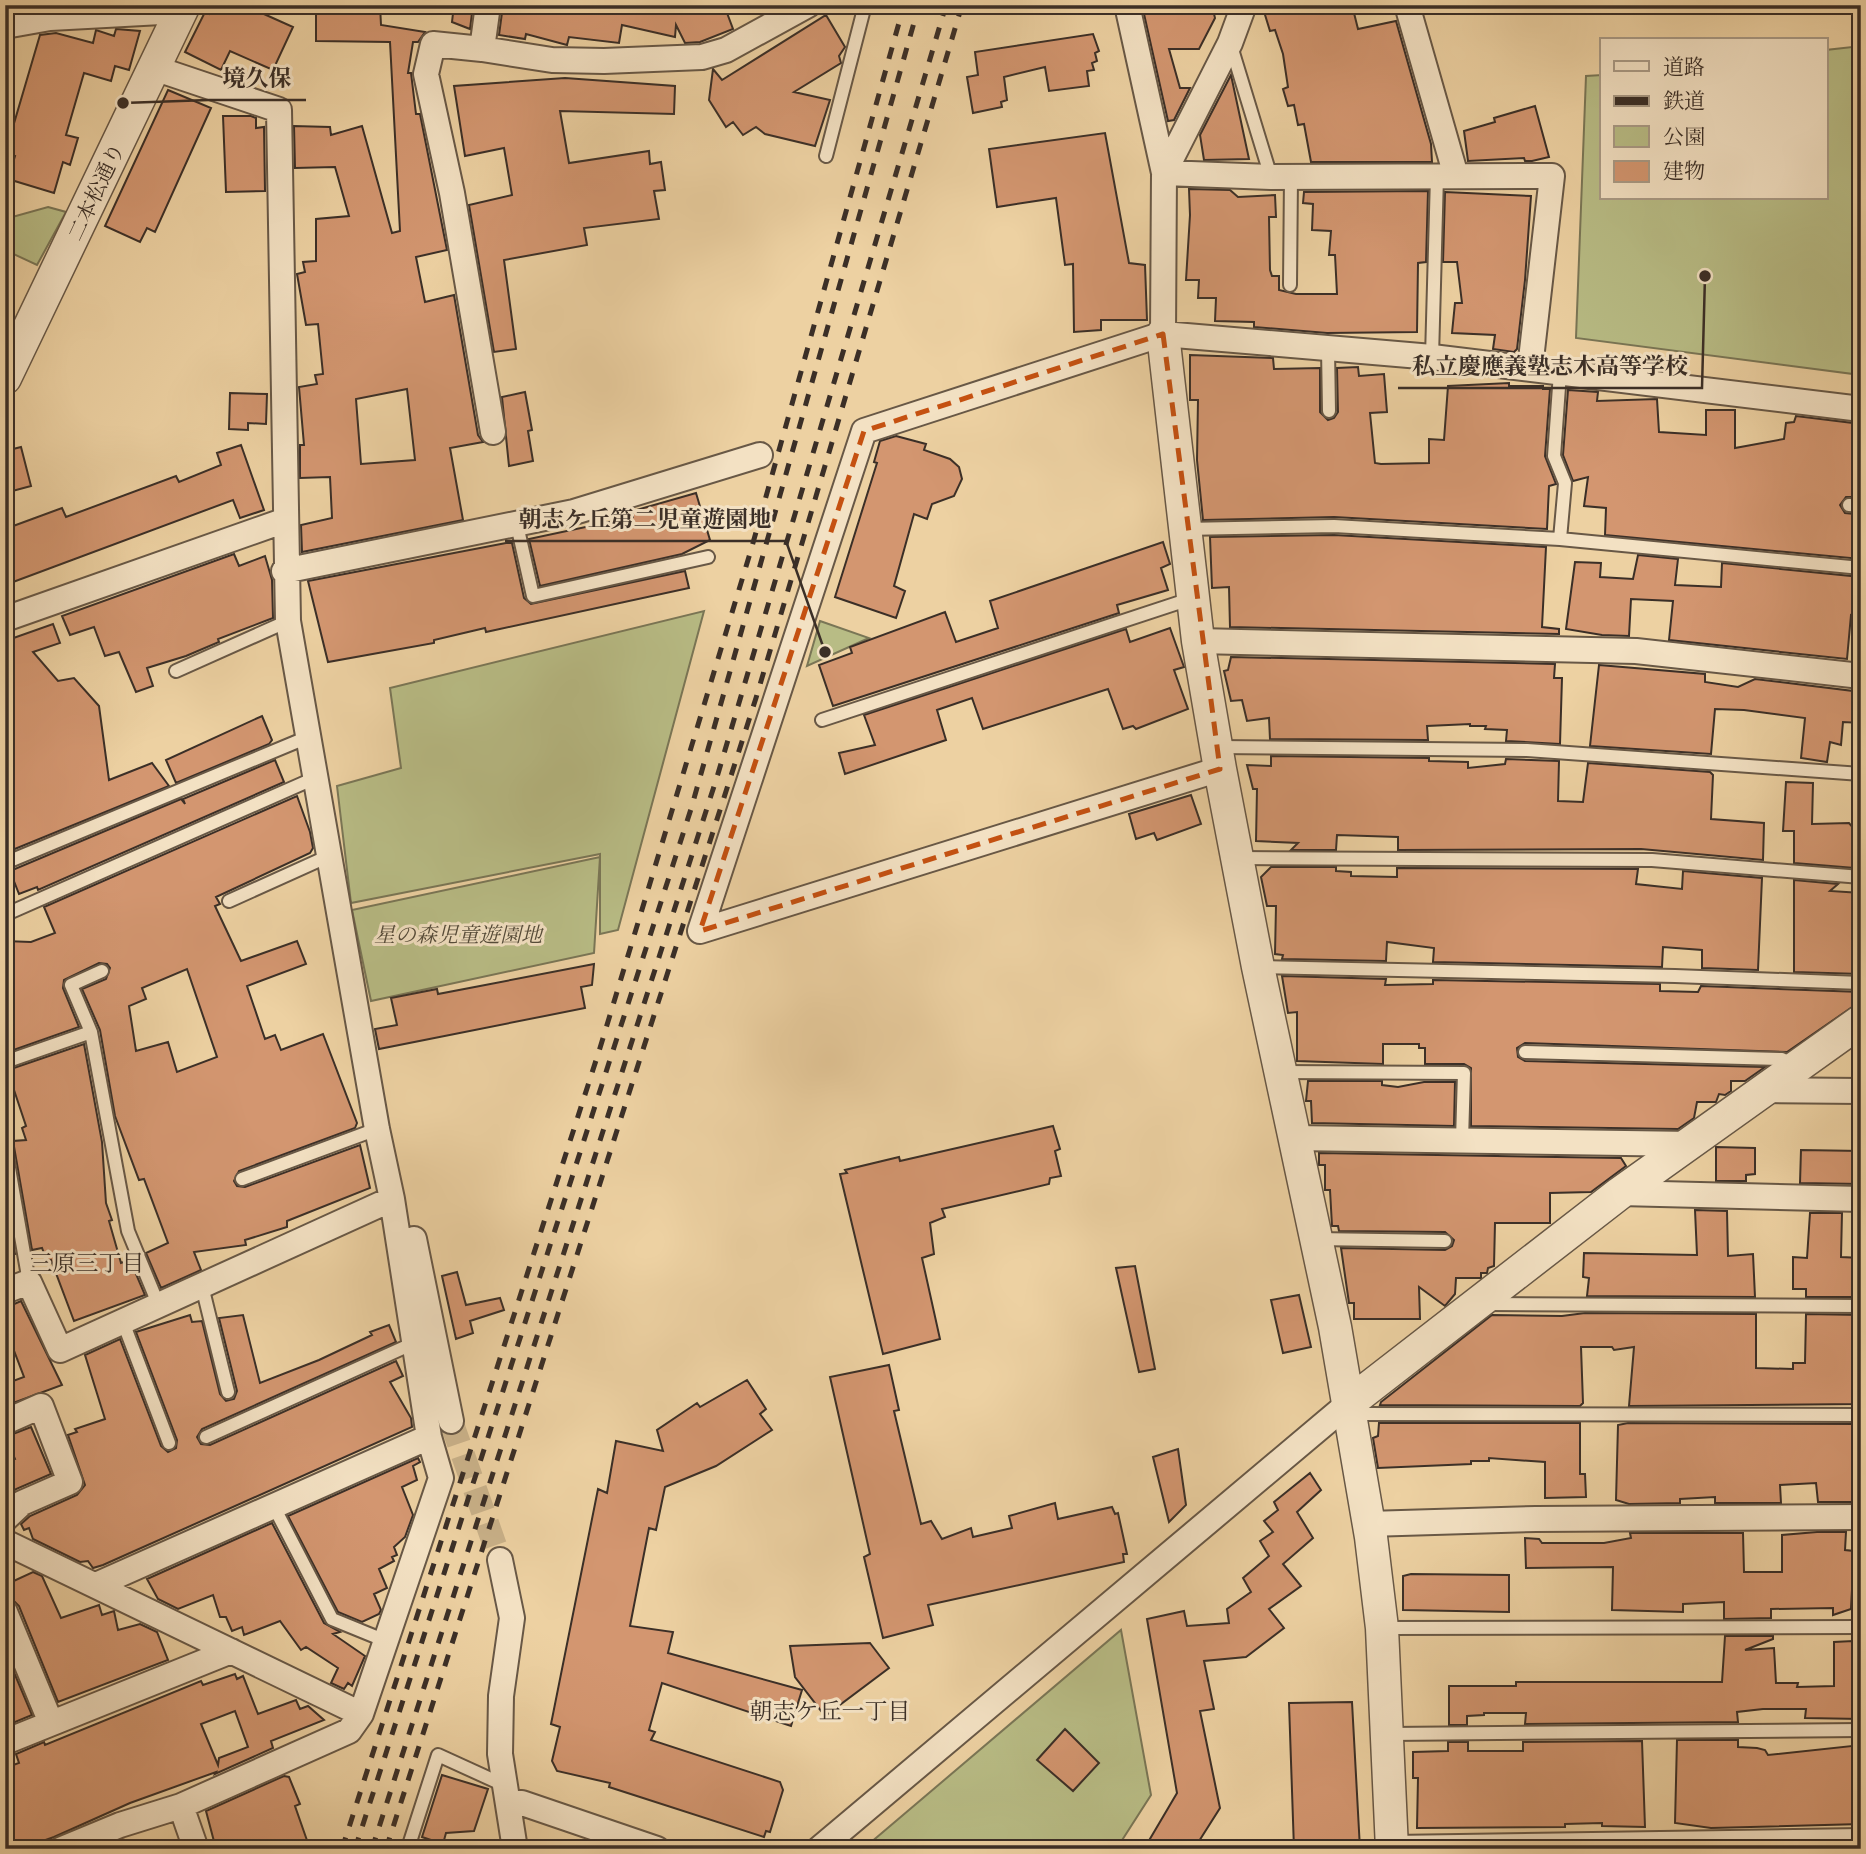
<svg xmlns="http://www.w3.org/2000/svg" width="1866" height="1854" font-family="'IM FELL DW Pica','Noto Serif JP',serif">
<rect width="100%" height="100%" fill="#edd1a2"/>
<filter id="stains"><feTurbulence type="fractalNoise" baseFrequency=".00286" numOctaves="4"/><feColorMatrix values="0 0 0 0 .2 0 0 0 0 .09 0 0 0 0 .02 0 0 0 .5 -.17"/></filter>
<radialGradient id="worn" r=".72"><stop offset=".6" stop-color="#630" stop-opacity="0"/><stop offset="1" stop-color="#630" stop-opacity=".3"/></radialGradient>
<path fill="#b8bc85" stroke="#7a7656" stroke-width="2" d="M1861,46V375L1576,338L1586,76L1602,75V198H1826V50Z
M48,207L66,212L37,265L5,250V219Z
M704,611L618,930L600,934V854L351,903L337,786L401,768L390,688Z
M820,621L869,638L807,666Z
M600,857L594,953L371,1001L352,910Z
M1121,1630L1151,1795L1117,1848L863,1849Z"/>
<path fill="#d39670" stroke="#3b2f27" stroke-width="2" fill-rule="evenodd" d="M213,5H258L255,10L293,27L273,70L230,51L221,70L185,52L205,12L209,14Z
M316,5H380L381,25L425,32L418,42H413L408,73H411L416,114H420L447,250L416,257L425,302L454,295L478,435L483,442L450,448L463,520L302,552L301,525L332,518L330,477L300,478V445H304L299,387L317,384L315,375L323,374L318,324L306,325L297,274L305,272L303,262L316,261V219L349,216L335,167L295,168L294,126L330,127L331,135L362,126L392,233L400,231L390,42L316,41ZM407,389L415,460L361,464L356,399Z
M454,5H473L470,29L452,22Z
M503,5H724L733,29L700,42L685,43L676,25L675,37L622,25L619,43L569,37L567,45L526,34L525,39L499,35Z
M1142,5H1212L1215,18L1199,49H1169L1180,88H1190L1174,120L1168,121Z
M1262,5H1352L1358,29L1396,21L1431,144L1432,162H1311L1304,124L1298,125L1294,105L1288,106L1283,89L1288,87L1283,54L1275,30L1270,31Z
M826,15L845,47L839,56L841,63L794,92L830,100L815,146L765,134L756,127L743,135L733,122L726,127L709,100L713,69L722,80Z
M116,29L140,31L129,70L115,66L111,81L84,73L66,135L78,138L70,165L63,162L54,193L8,179L15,156L5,154L40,35L56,33L93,43L96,30L114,36Z
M1093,34L1099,51L1095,53L1097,61L1092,63L1094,70L1087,71L1089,86L1049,91L1045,67L1004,77L1007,100L1001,102L1002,107L973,113L967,77L978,75L975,52Z
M1231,75L1249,159L1204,160L1200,135Z
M565,78L675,86L674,114L560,111L569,163L649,151L650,164L661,162L665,190L654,191L659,219L584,228L587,245L504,260L516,349L494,352L469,205L512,195L504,148L465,156L454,86Z
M168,90L211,108L155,232L147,228L140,242L105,226Z
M1535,106L1549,157L1532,161H1525L1524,158L1468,161L1464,131L1495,122L1494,118Z
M223,116H251L256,118V128L264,127L265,191L226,192Z
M1105,133L1129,263L1145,265L1147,320H1101V330L1074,332L1073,264L1065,265L1056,198L997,207L989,149Z
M1189,189L1230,190L1238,197L1275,195L1276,217H1269L1270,270L1272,276H1279V290L1296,294H1337L1335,255H1329L1331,231L1312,230L1313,204L1303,203L1304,192L1428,191L1426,262L1418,263L1417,332L1327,333L1254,327V322L1215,321L1216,298H1198L1199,280H1186L1190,215Z
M1445,192L1531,196L1525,280L1517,349L1514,352L1493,349L1495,335L1452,333L1455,303H1462L1457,262H1443Z
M1190,355L1273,358L1274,369L1320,368V412L1328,420L1334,418L1338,412L1337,368L1358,367L1359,376L1384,374L1387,412L1370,413L1375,463L1381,464L1429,463V439L1444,440L1448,386L1509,383V386H1543V389H1550L1545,456L1556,484L1549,486L1547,529L1334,517L1203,520L1197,460L1198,400H1190Z
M1568,390L1598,392L1597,401L1657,399L1659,432L1706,435V410H1735V448L1784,439L1786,423L1794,422L1796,416L1861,424V497H1846L1840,505L1845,513L1855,514L1854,539H1861V559L1605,535L1606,508L1584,506L1588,477L1573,481L1563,455Z
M525,392L532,430L528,431L533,461L509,466L502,397Z
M230,393L267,394L266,424L248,423V430L229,429Z
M896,436L926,444L924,450L950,459L959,467L962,479L954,496L932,504L927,519L914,514L894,586L905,591L896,618L835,597L877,463L874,462L880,441Z
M241,445L264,510L240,518L233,500L5,585V529L62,508L66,517L176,476L179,482L221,465L217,453Z
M21,447L31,486L5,493V451Z
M696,493L710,540L682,554L540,586L529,539L633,517V511Z
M1334,535L1546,547L1542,627L1559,629V634L1230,627L1229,587L1212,588L1210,537Z
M1163,542L1170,564L1161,568L1168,590L1117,605L1119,613L833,706L819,665L852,653L850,647L945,612L956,642L998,628L990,601Z
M506,543H512L524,598L531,604L685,571L689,588L486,632L485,628L434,640V643L328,662L308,581Z
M234,554L239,566L265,556L272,580L273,618L218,639L219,642L186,656L147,668L153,686L136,692L119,652L105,656L94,627L70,635L62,616Z
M1638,555L1678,559L1675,585L1721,587L1722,563L1861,577V617L1851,615L1847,659L1669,640L1673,601L1631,599L1629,636L1602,635L1566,629L1575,562L1601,563L1600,577L1633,579Z
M53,624L60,643L33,652L58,681L74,678L99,706L109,780L152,763L169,786L5,853V641Z
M1170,628L1184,667L1174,670L1188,709L1136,729L1133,726L1123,729L1108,689L983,729L972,698L937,710L946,740L845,774L839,753L875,745L864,715L1126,629L1130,642Z
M1231,657L1555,664L1554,678H1562L1560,744L1506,741L1507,730L1485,729L1486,726H1470V724L1427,726L1428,740L1270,739L1269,718L1247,721L1242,700L1231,701L1224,671L1228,670Z
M1599,665L1705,674V682L1738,687L1755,679L1861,692V723L1843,722L1841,745L1830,742L1827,762L1801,758L1805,718L1744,710L1715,709L1711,754L1590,746Z
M262,716L272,740L269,744L176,783L166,760Z
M1271,756L1429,758V761L1468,762V768L1505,764L1506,759L1559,761L1558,801L1583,802L1588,763L1710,772L1713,775L1711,819L1764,823L1763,860L1641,849L1398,850V837L1337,835L1336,850H1291L1298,843L1256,841L1257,789H1253L1247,765L1271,766Z
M275,760L284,782L38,890L37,887L19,894L10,871L181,799L185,804L183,799Z
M1786,782L1813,783L1812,824L1849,823L1861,837V863L1855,868L1794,863V831H1783Z
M1191,795L1201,824L1157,840L1154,833L1136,839L1129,814Z
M297,796L310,832L313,848L310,853L216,897L220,904L215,906L241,961L297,941L306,964L247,986L265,1039L275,1035L281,1050L323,1034L357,1123L355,1128L239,1171L234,1181L237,1186L245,1187L360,1145L370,1188L287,1221V1227L245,1240L246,1245L194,1252L201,1270L161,1288L146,1253L168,1243L144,1179L139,1180L115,1116L100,1030L82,989L106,979L110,968L107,964L99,963L64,980L63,988L79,1027L5,1053V941L31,942L55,933L44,907ZM187,969L217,1057L177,1072L168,1042L136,1051L129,1006L146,999L142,988Z
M1271,867H1336V871L1351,872V876L1397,877V868L1638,869L1636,884L1682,889L1683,871L1762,878L1758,970L1702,968V950L1663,947L1662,967L1433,962L1434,948L1387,942L1386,961L1282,959L1283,955L1275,954L1276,906H1267L1261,877Z
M1794,880L1838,884L1830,891L1861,893V974L1794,972Z
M594,964L592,985L581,987L585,1008L379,1049L375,1029L397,1025L391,998L437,989L438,994Z
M1282,976L1386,979L1385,985L1433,984V980L1660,984V991L1698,992L1701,986L1861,992V1001L1787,1052L1525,1043L1517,1048L1518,1057L1525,1061L1765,1067L1745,1081H1731V1091L1725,1095L1719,1094L1716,1102H1697L1694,1118L1678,1129L1471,1126V1068L1464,1064H1425V1048H1419V1044H1383V1064L1297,1061V1012L1288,1013Z
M84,1044L102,1142L106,1203L112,1220L109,1221L121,1263L130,1260L145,1295L74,1321L51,1260L47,1261L42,1248L32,1250L13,1141L26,1140L22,1128L26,1126L14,1090L9,1092L5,1071Z
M1308,1081H1382V1085L1398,1087L1424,1082H1455L1454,1126L1312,1123L1311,1101H1306Z
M1053,1126L1060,1149L1055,1151L1061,1176L1050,1178L1049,1184L942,1209L945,1217L930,1223L934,1254L922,1258L940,1339L883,1354L840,1174L847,1173L845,1170L899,1157L900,1161Z
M1716,1147L1755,1148V1174L1746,1175V1181H1716Z
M1801,1150L1861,1151V1184L1800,1183Z
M1319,1153L1621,1158L1626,1166L1591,1192L1550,1193V1223H1495L1494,1266L1488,1268L1487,1273H1481V1278H1456L1455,1294L1445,1306L1419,1287L1420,1319H1354V1303H1349L1341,1248L1445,1250L1452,1246L1454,1240L1445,1232L1339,1231L1338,1226H1332L1330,1190H1325V1165H1319Z
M5,1197L15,1254L5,1256Z
M1695,1210L1727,1211L1728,1256L1753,1254L1755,1297L1587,1296L1589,1278L1583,1277L1584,1253L1697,1255Z
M1810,1213H1842L1841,1257L1861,1258V1297H1806V1289H1793V1257L1807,1258Z
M1135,1266L1155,1369L1139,1372L1116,1268Z
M457,1272L466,1305L500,1298L504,1310L470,1321L473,1333L456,1339L442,1276Z
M1299,1295L1311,1347L1283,1353L1271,1300Z
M21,1301L62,1385L5,1406V1384L24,1377L5,1327V1308Z
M1585,1313L1756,1314V1368L1793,1369V1363H1805L1806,1314L1861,1315V1404L1629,1406L1634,1347L1614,1350L1612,1347H1581L1583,1403L1580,1406L1380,1405L1381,1402L1492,1315L1562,1316Z
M190,1315L192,1322L202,1321L220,1394L226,1401L234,1399L237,1391L219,1318L243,1315L260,1383L319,1360L372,1335L370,1332L389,1325L396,1342L202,1429L197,1437L201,1444L210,1445L396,1361L403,1376L390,1382L411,1418L412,1427L103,1565L93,1568L88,1561L80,1562L33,1539L29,1528L24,1530L21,1524L30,1516L77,1495L85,1485L68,1435L77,1432L75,1429L105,1419L85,1355L120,1339L161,1446L168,1452L176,1448L177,1440L136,1332Z
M889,1365L899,1410L894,1411L921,1524L931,1521L942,1539L971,1528L973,1537L1012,1528L1009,1516L1055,1503L1058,1519L1112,1507L1115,1514L1118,1513L1127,1554H1123L1124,1562L928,1605L933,1625L883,1638L864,1557L870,1554L830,1377Z
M747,1380L766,1409L760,1414L772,1430L716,1466L665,1487L656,1530L649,1528L630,1626L673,1632L668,1653L802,1690L791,1726L662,1683L649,1730L655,1732L651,1740L780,1782L783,1790L770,1832L766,1831L764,1837L609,1787L610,1783L557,1771L552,1761L560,1727L551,1724L598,1489L607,1493L616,1441L663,1451L657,1430L697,1403L700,1407Z
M1379,1423H1580V1474H1585L1586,1497L1545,1498V1462L1489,1458V1461H1471V1464L1378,1468L1373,1438L1378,1436Z
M1628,1423L1860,1424L1861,1502H1818L1816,1483L1780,1485L1781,1503H1715V1497L1680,1499V1503L1629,1504L1616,1500L1618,1425Z
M31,1427L51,1474L16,1489L5,1498V1463L15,1459L5,1437Z
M1178,1449L1186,1505L1169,1522L1153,1457Z
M418,1458L420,1462L413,1466L417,1480L402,1487L413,1515L405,1537L394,1547L397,1555L392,1557L394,1561L379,1569L387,1588L374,1594L381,1610L379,1614L362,1622L338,1612L288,1516Z
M1310,1473L1321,1490L1297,1512L1313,1538L1283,1564L1301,1586L1269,1609L1284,1628L1246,1657L1204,1661L1214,1709L1200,1711L1220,1808L1194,1849H1144L1177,1793L1147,1619L1184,1611L1187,1626L1229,1623L1227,1609L1251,1592L1243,1578L1269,1556L1260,1541L1273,1532L1264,1521L1278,1510L1274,1502Z
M272,1523L324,1623L340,1632L333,1634L365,1656L352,1686L348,1683L344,1689L331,1683L338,1668L306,1647L301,1650L280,1621L244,1635L242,1627L232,1631L226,1617H220L213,1595L178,1609L158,1599L147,1579Z
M1817,1532H1846L1845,1550L1854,1551L1851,1609L1833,1615V1608L1771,1609V1618L1724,1619V1602L1683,1604V1612L1612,1610L1613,1567L1526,1568L1525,1538L1539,1539L1542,1543H1604L1631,1538L1630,1533H1743L1744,1572H1782V1535Z
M33,1572L42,1576L61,1618L99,1605L102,1615L114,1611L118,1630L140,1624L157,1632L168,1660L58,1702L19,1606L13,1600L5,1597V1585Z
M1411,1574L1509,1575V1612L1403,1610V1576Z
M1725,1636H1773V1639L1745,1650L1774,1648L1776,1683H1798L1797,1687L1834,1686V1642L1853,1641V1682L1861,1681V1719L1805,1718L1806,1709H1763L1737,1712L1738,1722L1525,1724L1526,1713H1484V1715L1467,1716V1725H1449V1686H1516V1682H1722Z
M870,1643L889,1668L825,1716L795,1677L790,1646Z
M5,1651L32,1715L8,1725L5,1717Z
M235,1674L237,1679L243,1676L258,1714L296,1700L300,1709L308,1706L324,1720L271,1741L273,1748L215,1774L216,1772L130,1803L54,1837L20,1849H5V1768L19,1763L16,1754L44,1742L45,1745L201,1681L203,1685ZM235,1711L248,1747L219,1758L218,1765L201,1724Z
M1352,1702L1360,1849H1294L1289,1703Z
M1065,1729L1099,1763L1073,1791L1037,1760Z
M1677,1740H1738V1747L1757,1748L1765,1750L1768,1755L1861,1745V1824L1711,1828L1675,1823Z
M1642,1741L1645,1827L1602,1826V1823L1565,1824V1827L1417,1828L1418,1778H1413V1752L1448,1751V1742H1468V1751H1523V1742Z
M442,1775L488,1789L474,1831L446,1833L443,1844L422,1837Z
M284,1776L289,1777L300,1804L295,1806L310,1849H216L206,1811Z"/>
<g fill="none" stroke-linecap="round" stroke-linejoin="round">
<path stroke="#c9b189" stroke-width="24" stroke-dasharray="24 12" stroke-linecap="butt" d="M451,1421L500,1560"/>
<defs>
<path id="service" d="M1231,46L1271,177
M826,156L865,5
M1290,285L1291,177
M1328,349L1329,411
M1432,357L1437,176
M1560,373L1554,456L1565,483L1560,539
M1849,505L1861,506
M517,525L533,596L708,557
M1185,529L1334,526L1560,539L1861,568
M176,671L288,621
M822,720L1193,598
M1218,747L1527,750L1861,774
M1237,858L1652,860L1861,877
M5,863L308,737
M229,901L331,855
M11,912L315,778
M1258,967L1675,976L1861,983
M91,1032L71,985L102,971
M1525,1052L1782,1059L1796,1066
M5,1062L91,1032L128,1231L159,1306
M1280,1072L1464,1073L1462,1140
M5,1145L29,1282
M242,1179L377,1129
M1316,1239L1445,1241
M202,1286L228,1392
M1487,1304L1861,1306
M123,1322L169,1443
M1351,1414L1861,1415
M206,1437L414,1343
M273,1505L332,1619L386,1641
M1382,1628L1861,1627
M1389,1734L1861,1730
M1392,1842L1861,1835
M409,1845L438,1755L506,1786"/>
<path id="minor" d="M488,5L482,49L552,60L604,61L702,57L726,50L808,5
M1127,5L1164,173L1163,334
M1244,5L1230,43L1164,173L1271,177L1552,176L1530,368
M1407,5L1456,176
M5,26L50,18L180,11
M482,49L433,44L426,74L452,193L493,432
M284,571L574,512L760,455
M5,619L283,521
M1198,641L1636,651L1861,676
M1220,769L700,931L864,431L1163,334L1432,357L1861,409
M1765,1090L1861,1091
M1294,1138L1692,1144
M1620,1193L1861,1199
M414,1239L451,1421
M5,1291L29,1282L60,1350L392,1199
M5,1422L41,1406L70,1482L22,1503L5,1519
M1368,1524L1536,1519L1861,1517
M5,1542L361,1714
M500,1560L512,1618L501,1696L500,1754L515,1849
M96,1585L429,1437
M5,1612L51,1723
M5,1742L231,1651
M509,1803H522L657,1849
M181,1806L196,1849
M62,1849L120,1825L181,1806L349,1731L361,1714L441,1478L429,1437L392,1199L377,1129L288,621L279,110L154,68
M819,1849L1349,1403"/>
<path id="tertiary" d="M1163,334L1198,641L1220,769L1258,967L1335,1327L1371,1537L1382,1628L1392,1849
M5,378L184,5
M1349,1403L1620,1193L1861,1021"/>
</defs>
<use href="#service" stroke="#685846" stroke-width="16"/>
<use href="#minor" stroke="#685846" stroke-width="28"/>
<use href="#tertiary" stroke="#685846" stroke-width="35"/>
<use href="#service" stroke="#f3e1c3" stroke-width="12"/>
<use href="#minor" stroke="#f3e1c3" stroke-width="24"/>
<use href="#tertiary" stroke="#f3e1c3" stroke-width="32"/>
<path stroke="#3b2f27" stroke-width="5" stroke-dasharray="12 12" stroke-linecap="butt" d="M342,1849L600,1048L751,550L904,5
M355,1849L691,809L919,5
M372,1849L717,777L946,5
M386,1849L756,698L962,5"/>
</g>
<path fill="none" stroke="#c55111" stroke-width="5" stroke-dasharray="14 9" stroke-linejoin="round" d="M1163,334L1220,769L700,931L864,431Z"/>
<g text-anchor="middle" stroke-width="6" stroke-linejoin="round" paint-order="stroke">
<g font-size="21" fill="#3b2f27" stroke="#f3e1c3">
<text transform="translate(96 192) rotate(-65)" y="7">二本松通り</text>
</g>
<g font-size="21" font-style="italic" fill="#544b3a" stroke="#f3e1c3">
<text x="458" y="942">星の森児童遊園地</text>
</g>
<g font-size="23" fill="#3b2f27" stroke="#f3e1c3">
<text x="87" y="1271">三原三丁目</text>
<text x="830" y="1719">朝志ケ丘一丁目</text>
</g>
</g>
<path fill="none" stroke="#3b2f27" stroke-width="2.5" d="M123 103L209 100H306M1705 276L1702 388H1398M825 652L786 541H505"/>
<g fill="#3b2f27" stroke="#f3e1c3" stroke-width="2.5">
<circle cx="123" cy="103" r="7"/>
<circle cx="1705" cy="276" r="7"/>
<circle cx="825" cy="652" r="7"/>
</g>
<g font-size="23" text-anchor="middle" font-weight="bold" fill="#3b2f27" stroke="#f3e1c3" stroke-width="6" stroke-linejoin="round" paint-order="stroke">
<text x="257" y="86">境久保</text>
<text x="1550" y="374">私立慶應義塾志木高等学校</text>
<text x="645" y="527">朝志ケ丘第二児童遊園地</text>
</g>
<rect width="1866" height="1854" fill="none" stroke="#edd1a2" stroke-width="28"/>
<rect x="7" y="7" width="1852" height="1840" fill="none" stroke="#3b2f27" stroke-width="3.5"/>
<rect x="14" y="14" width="1838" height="1826" fill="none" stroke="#3b2f27" stroke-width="2"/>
<rect x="1600" y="38" width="228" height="161" fill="#f3e1c3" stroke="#a99a85" stroke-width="2"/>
<rect x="1614" y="61" width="35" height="10" fill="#f3e1c3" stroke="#a99a85" stroke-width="2"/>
<text x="1663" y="74" font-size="21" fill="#3b2f27">道路</text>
<rect x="1614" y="96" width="35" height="10" fill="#3b2f27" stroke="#a99a85" stroke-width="2"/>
<text x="1663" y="108" font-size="21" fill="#3b2f27">鉄道</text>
<rect x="1614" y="126" width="35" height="21" fill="#b8bc85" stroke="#a99a85" stroke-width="2"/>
<text x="1663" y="144" font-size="21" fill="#3b2f27">公園</text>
<rect x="1614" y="161" width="35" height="21" fill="#d39670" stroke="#a99a85" stroke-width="2"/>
<text x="1663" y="178" font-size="21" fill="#3b2f27">建物</text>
<rect width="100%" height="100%" filter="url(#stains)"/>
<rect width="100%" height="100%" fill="url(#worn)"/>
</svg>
